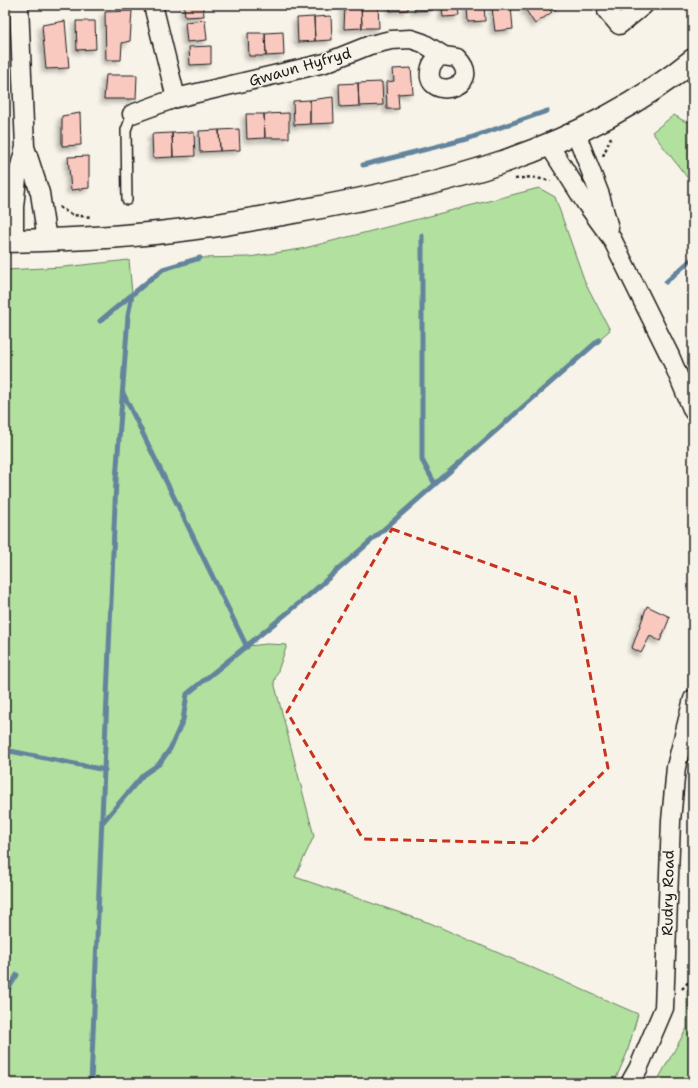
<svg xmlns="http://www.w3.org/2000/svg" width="698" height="1088" font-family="'Shantell Sans',sans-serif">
<defs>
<filter id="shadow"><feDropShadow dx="-3.5" dy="3.5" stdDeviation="2" flood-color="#0004"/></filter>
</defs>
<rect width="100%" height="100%" fill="#f7f3e8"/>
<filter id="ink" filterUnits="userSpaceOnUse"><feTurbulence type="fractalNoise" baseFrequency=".025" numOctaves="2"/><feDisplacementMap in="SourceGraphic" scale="8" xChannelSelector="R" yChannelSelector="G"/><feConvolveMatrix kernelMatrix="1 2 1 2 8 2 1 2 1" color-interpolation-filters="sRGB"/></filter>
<g filter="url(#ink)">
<path fill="#b2e09f" stroke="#677e5e" d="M674,115L684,121L693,122V185L652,132Z
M539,188L555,197L585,282L610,330L307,597L248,646L267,644L287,645L274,682L314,836L295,877L430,923L638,1014L627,1053L614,1083H5V270L64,267L129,260L132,293L163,269L200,258L249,257L301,249Z
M693,984V1083H656L687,1028V990Z"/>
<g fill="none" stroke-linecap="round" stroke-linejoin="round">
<path stroke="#63849c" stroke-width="5" d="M363,165L467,139L547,111
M422,236V460L435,484
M666,282L693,258
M100,321L163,269L200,258
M123,393L247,647
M5,750L105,770
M103,822L143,775L159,764L170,749L183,720L187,694L307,597L599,340
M5,994L17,975
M91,1083L116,480L128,316L132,294"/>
</g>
<path fill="#f9c9c0" stroke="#1c1c1c" filter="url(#shadow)" d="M184,5H203L204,16L185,17Z
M345,5H361L362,28L344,29Z
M361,5H378L379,28H362Z
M390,5H408V10L390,11Z
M414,5H433V10L415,11Z
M442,5H458L459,16L443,17Z
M467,5H484L485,21L468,22Z
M527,5H546L552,12L535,24L524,7Z
M550,5H561L554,10Z
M511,6L513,29L495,31L492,8Z
M132,11L130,41L122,43L121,60H106L105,12Z
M331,16L332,40L315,41L314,17Z
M314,17L315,41L298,42L297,18Z
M205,20L207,40L187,42L185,22Z
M65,21L69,68L46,69L42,25Z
M76,21H95L96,49L77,50Z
M283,32L284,55L266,56L265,33Z
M248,33H265L266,56H249Z
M211,46V64L190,65L189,47Z
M411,68L413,93L398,94L399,109H387L386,82L394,81L393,69Z
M106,75H137L136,99H104Z
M382,82L383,105L359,106L358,83Z
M358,83L359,106L340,107L339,84Z
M333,97L334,123L310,124V100Z
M310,100V124L294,125L293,101Z
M80,113L81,145L62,146V116Z
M289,113V138H265L264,114Z
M246,114H264L265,138L247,139Z
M239,129L240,150L220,151L219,130Z
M219,130L220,151L200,152L199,131Z
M194,132L195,156L173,157L172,133Z
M172,133L173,157L153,158L152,134Z
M89,156V188L71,190L68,157Z
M647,606L670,617L660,641L650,636L641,653L632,648Z"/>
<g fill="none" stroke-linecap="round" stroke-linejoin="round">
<defs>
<path id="lane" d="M127,200L126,130L132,114"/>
<path id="street" d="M153,5L176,98
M607,11L619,25L644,5
M132,114L176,98L325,63L370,45L391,40L411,39L423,43L444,56C438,57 433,61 431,67C420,103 488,89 457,58L444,56
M576,133L600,195L609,228
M549,145L585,202L612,239L670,356L693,411
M25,147L40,193L47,240
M14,241V207L17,178L25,147L19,5
M630,1083L638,1069L664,1008L671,821L676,767L693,699"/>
<path id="secondary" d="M5,241C71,240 139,237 204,227C234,223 264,217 294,212C436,187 579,153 693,60"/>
</defs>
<use href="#lane" stroke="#1c1c1c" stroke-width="12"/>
<use href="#street" stroke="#1c1c1c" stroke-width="21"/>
<use href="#secondary" stroke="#1c1c1c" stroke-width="25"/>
<path stroke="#1c1c1c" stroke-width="2.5" stroke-dasharray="3 3" stroke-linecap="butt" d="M603,156L611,137
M515,179L531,177L551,181
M59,207L72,215L91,217
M682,989L693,977"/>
<use href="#lane" stroke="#f7f3e8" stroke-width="9"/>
<use href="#street" stroke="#f7f3e8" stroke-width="18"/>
<use href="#secondary" stroke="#f7f3e8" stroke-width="22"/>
</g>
</g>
<path fill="none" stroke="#c8321e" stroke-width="3" stroke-dasharray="8 5" stroke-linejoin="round" d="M392,529L575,595L608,768L531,843L363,839L287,712Z"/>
<g text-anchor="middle" stroke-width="3" stroke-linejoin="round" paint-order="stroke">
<g font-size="15" fill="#1c1c1c" stroke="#f7f3e8">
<text transform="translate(300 67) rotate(-16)" y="5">Gwaun Hyfryd</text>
<text transform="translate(668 893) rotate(-89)" y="5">Rudry Road</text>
</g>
</g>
<rect width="698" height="1088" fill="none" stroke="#f7f3e8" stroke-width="20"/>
<rect x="10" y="10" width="678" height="1068" fill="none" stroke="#1c1c1c" stroke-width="1.5" filter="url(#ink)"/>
</svg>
